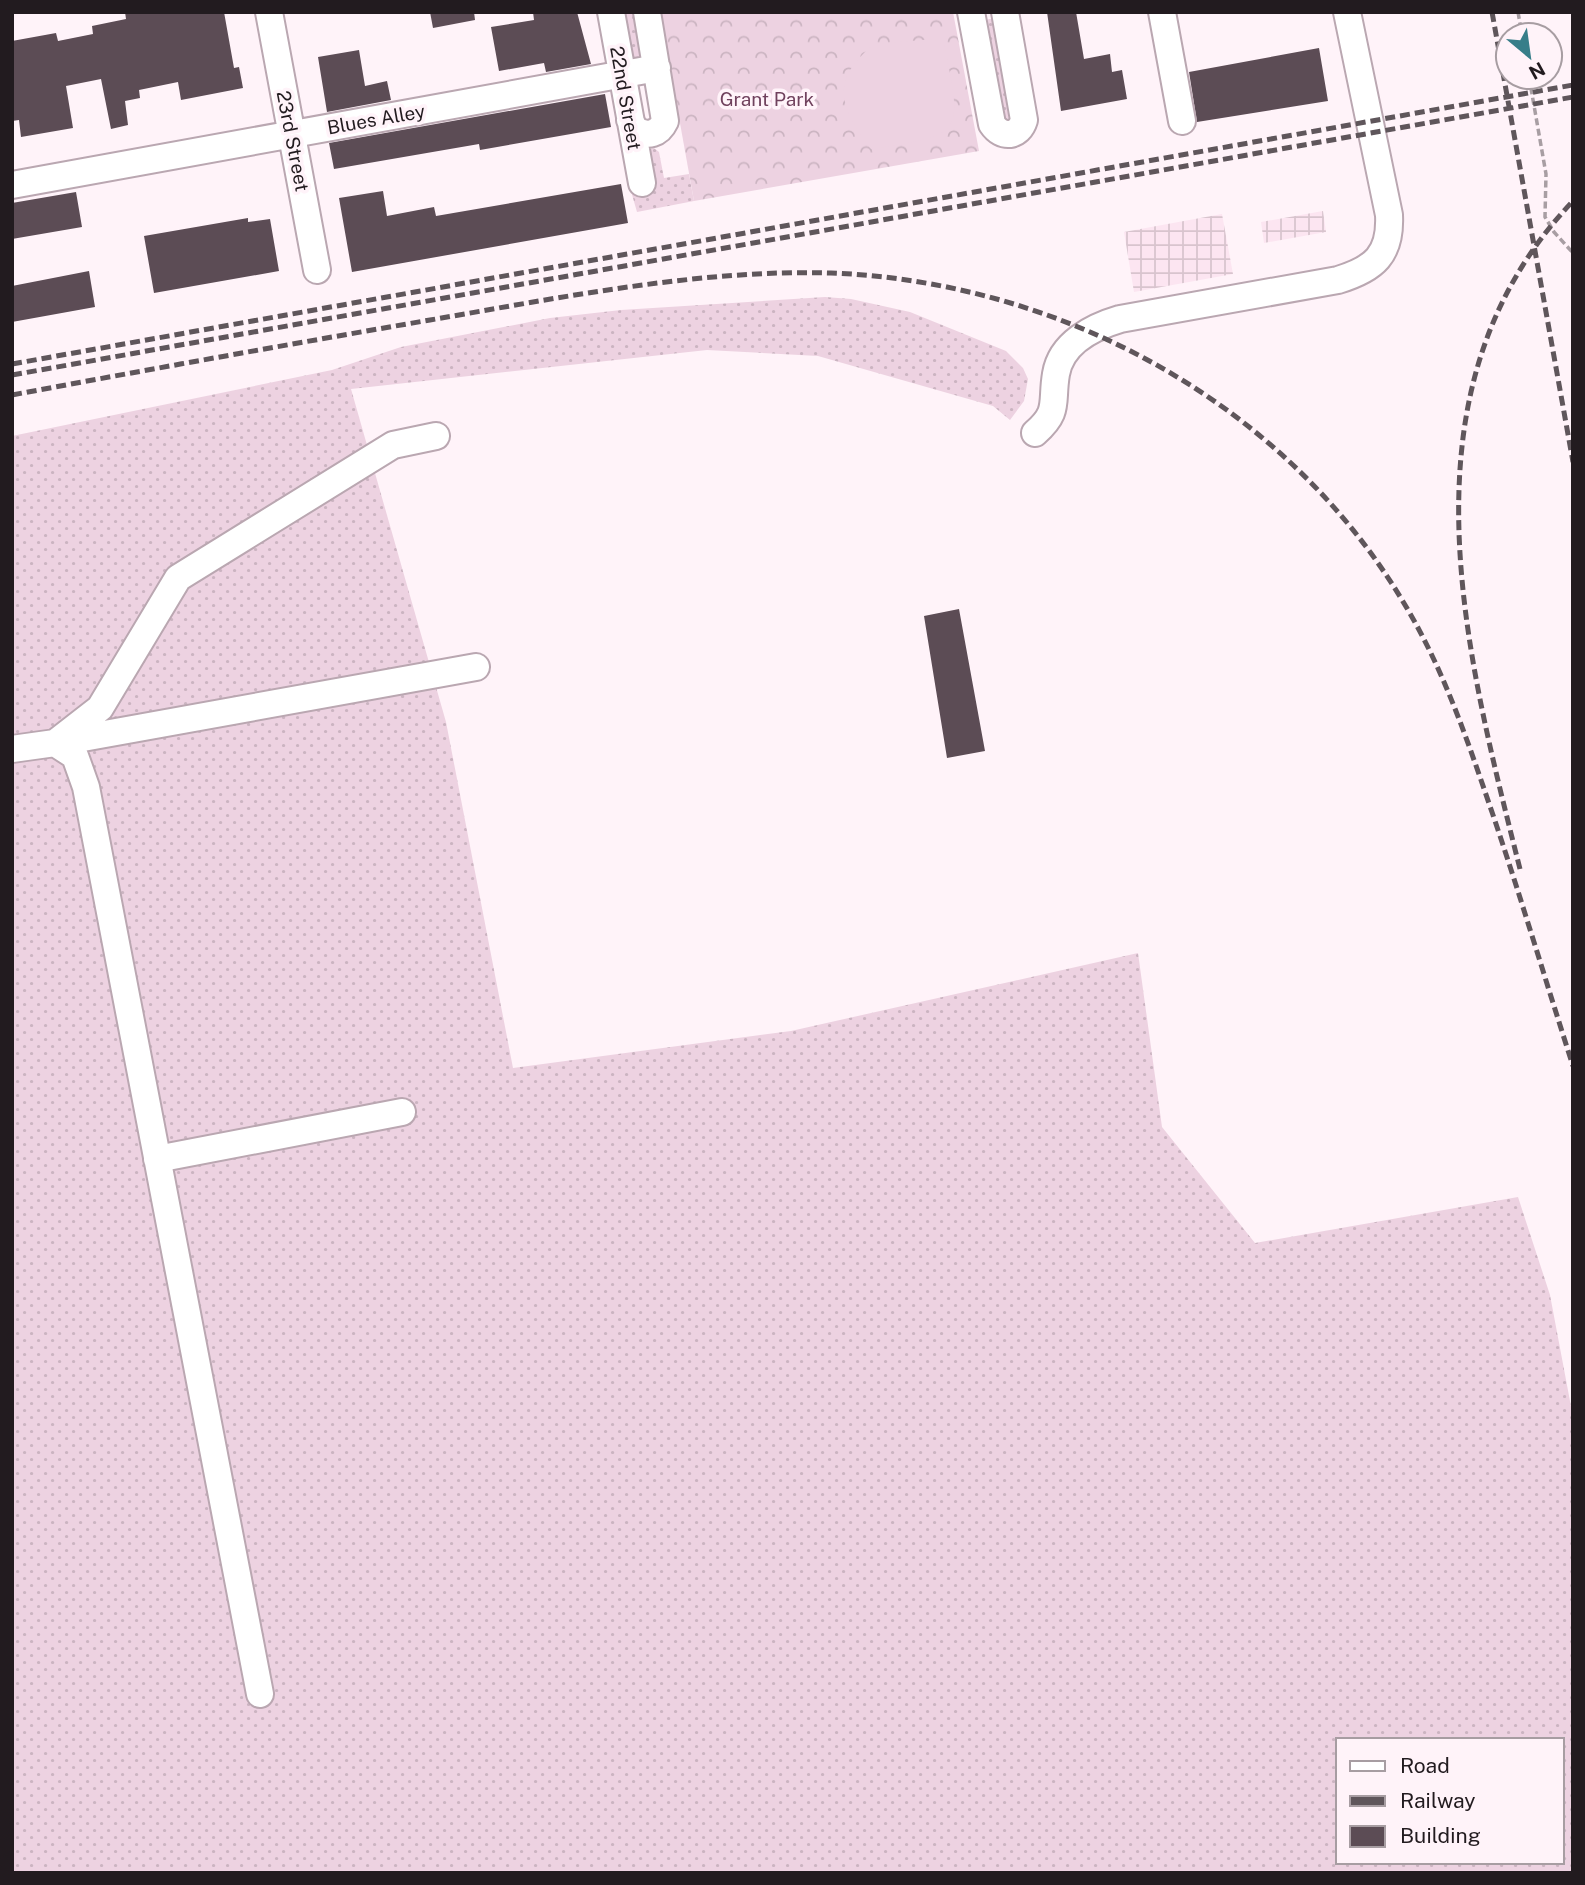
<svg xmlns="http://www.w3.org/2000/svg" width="1585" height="1885" font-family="'Public Sans',sans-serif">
<defs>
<pattern id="industrial-grid" width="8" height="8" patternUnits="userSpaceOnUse" patternTransform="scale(1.75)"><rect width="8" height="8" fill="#fce5f1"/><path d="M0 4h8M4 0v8" fill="none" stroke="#d8c4ce"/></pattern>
<pattern id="grass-dots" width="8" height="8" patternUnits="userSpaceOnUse" patternTransform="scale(1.75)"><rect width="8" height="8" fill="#edd2e1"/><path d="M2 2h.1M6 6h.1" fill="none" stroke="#cbb4c1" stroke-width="1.8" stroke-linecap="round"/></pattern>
<pattern id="forest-crowns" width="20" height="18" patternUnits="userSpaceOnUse" patternTransform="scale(1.75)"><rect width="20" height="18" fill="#edd2e1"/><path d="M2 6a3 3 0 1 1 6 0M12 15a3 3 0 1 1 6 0" fill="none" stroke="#cbb4c1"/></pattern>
</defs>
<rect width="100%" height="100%" fill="#fff3f9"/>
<path fill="url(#industrial-grid)" d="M1323,211L1326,232L1264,243L1261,222Z
M1222,214L1233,274L1134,292L1124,232Z"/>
<path fill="url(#grass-dots)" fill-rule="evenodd" d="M621,12H636L643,58L631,60Z
M989,19H993L1009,120L1004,121L985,21Z
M654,148L659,152L664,178L689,174L694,201L637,212L631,191L652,187L647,150Z
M825,297L851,299L910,312L1006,351L1023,368L1028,379L1024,401L1010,420L993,406L818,356L707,350L351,389L446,722L513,1068L791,1031L1138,953L1162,1127L1255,1243L1518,1197L1550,1295L1573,1417V1873H12V436L332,370L401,347L550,318L621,310ZM1338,1740H1562V1862H1338Z"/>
<path fill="url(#forest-crowns)" d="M660,12H953L979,151L694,201Z"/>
<path fill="#edd2e1" d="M934,39L944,45C964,136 962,135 871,149C840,107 829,81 874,44Z"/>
<path fill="#5c4c55" d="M125,12H224L234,68L239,67L243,88L181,100L178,82L139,90L140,98L125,101L128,125L111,129L101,79L66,86L73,128L21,137L19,120L12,121V41L56,33L58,41L93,34L92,26L126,19Z
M430,12H474L475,20L433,28Z
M533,12H577L591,64L546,72L544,63L499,71L491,27L534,20Z
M1047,12H1076L1084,59L1110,54L1112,72L1122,70L1127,99L1061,111Z
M1319,48L1328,101L1197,122L1189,72Z
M359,50L365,86L387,81L391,100L327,112L318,57Z
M605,94L611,127L480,150L479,144L334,169L329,143Z
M621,184L628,223L352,272L339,198L383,191L387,216L434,207L436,216Z
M76,192L82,227L12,239V203Z
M248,218V222L270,219L279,271L154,293L144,236Z
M89,271L95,307L12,322V286Z
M959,609L985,751L947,758L924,616Z"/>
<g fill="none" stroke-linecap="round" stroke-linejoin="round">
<defs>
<path id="minor" d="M269,12L317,270
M611,12L642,183
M971,12L992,124C1002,139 1019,137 1024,120L1005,12
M1162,12L1182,121
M630,120L635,130C648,137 659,134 665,121L647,12
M12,185L657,68
M1035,433C1060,411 1051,403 1056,374C1061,343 1093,327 1120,319L1338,280C1374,269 1391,255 1389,215L1347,12
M436,436L393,445L178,578L100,708L55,743L476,667
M12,749L55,743L75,756L86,787L260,1694
M157,1159L402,1112"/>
</defs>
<use href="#minor" stroke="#baa7b1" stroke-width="30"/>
<path stroke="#a89ea3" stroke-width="3.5" stroke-dasharray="7 3.5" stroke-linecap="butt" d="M1518,12L1522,35
M1529,77L1546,174L1545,217L1554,232L1573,253"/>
<use href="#minor" stroke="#fff" stroke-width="26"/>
<path stroke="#5f565b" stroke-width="5" stroke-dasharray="10 5" stroke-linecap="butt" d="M1492,12L1573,462
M12,364L1573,85
M12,375L1573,97
M12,395C151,369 291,344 430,320C558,298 701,269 831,273C1064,282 1290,406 1408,610C1446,675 1469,745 1493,815C1521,898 1546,982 1573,1066
M1520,869C1464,647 1395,388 1573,201"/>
</g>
<g text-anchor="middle" stroke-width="7" stroke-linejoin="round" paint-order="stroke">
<g font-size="19" fill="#221b1f" stroke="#fff3f9">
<text transform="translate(626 98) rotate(80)" y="7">22nd Street</text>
<text transform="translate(376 119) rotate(-10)" y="7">Blues Alley</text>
<text transform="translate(293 141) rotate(79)" y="7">23rd Street</text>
</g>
<g font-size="19" fill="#70415d" stroke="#fff3f9">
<text x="767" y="106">Grant Park</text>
</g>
</g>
<rect width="1585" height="1885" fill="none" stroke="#221b1f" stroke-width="28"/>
<rect x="1336" y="1738" width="228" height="126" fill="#fff3f9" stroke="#a79da2" stroke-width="2"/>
<rect x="1350" y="1761" width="35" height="10" fill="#ffffff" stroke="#a79da2" stroke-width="2"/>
<text x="1400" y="1773" font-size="21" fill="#221b1f">Road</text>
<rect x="1350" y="1796" width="35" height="10" fill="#5f565b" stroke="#a79da2" stroke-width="2"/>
<text x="1400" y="1808" font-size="21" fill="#221b1f">Railway</text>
<rect x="1350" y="1826" width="35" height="21" fill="#5c4c55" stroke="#a79da2" stroke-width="2"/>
<text x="1400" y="1843" font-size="21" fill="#221b1f">Building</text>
<g transform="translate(1529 56) rotate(151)"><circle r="33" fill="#fff3f9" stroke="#a79da2" stroke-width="2"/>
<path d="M0-5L12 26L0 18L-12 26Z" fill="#377e89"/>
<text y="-10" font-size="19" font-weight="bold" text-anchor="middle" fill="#221b1f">N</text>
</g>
</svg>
